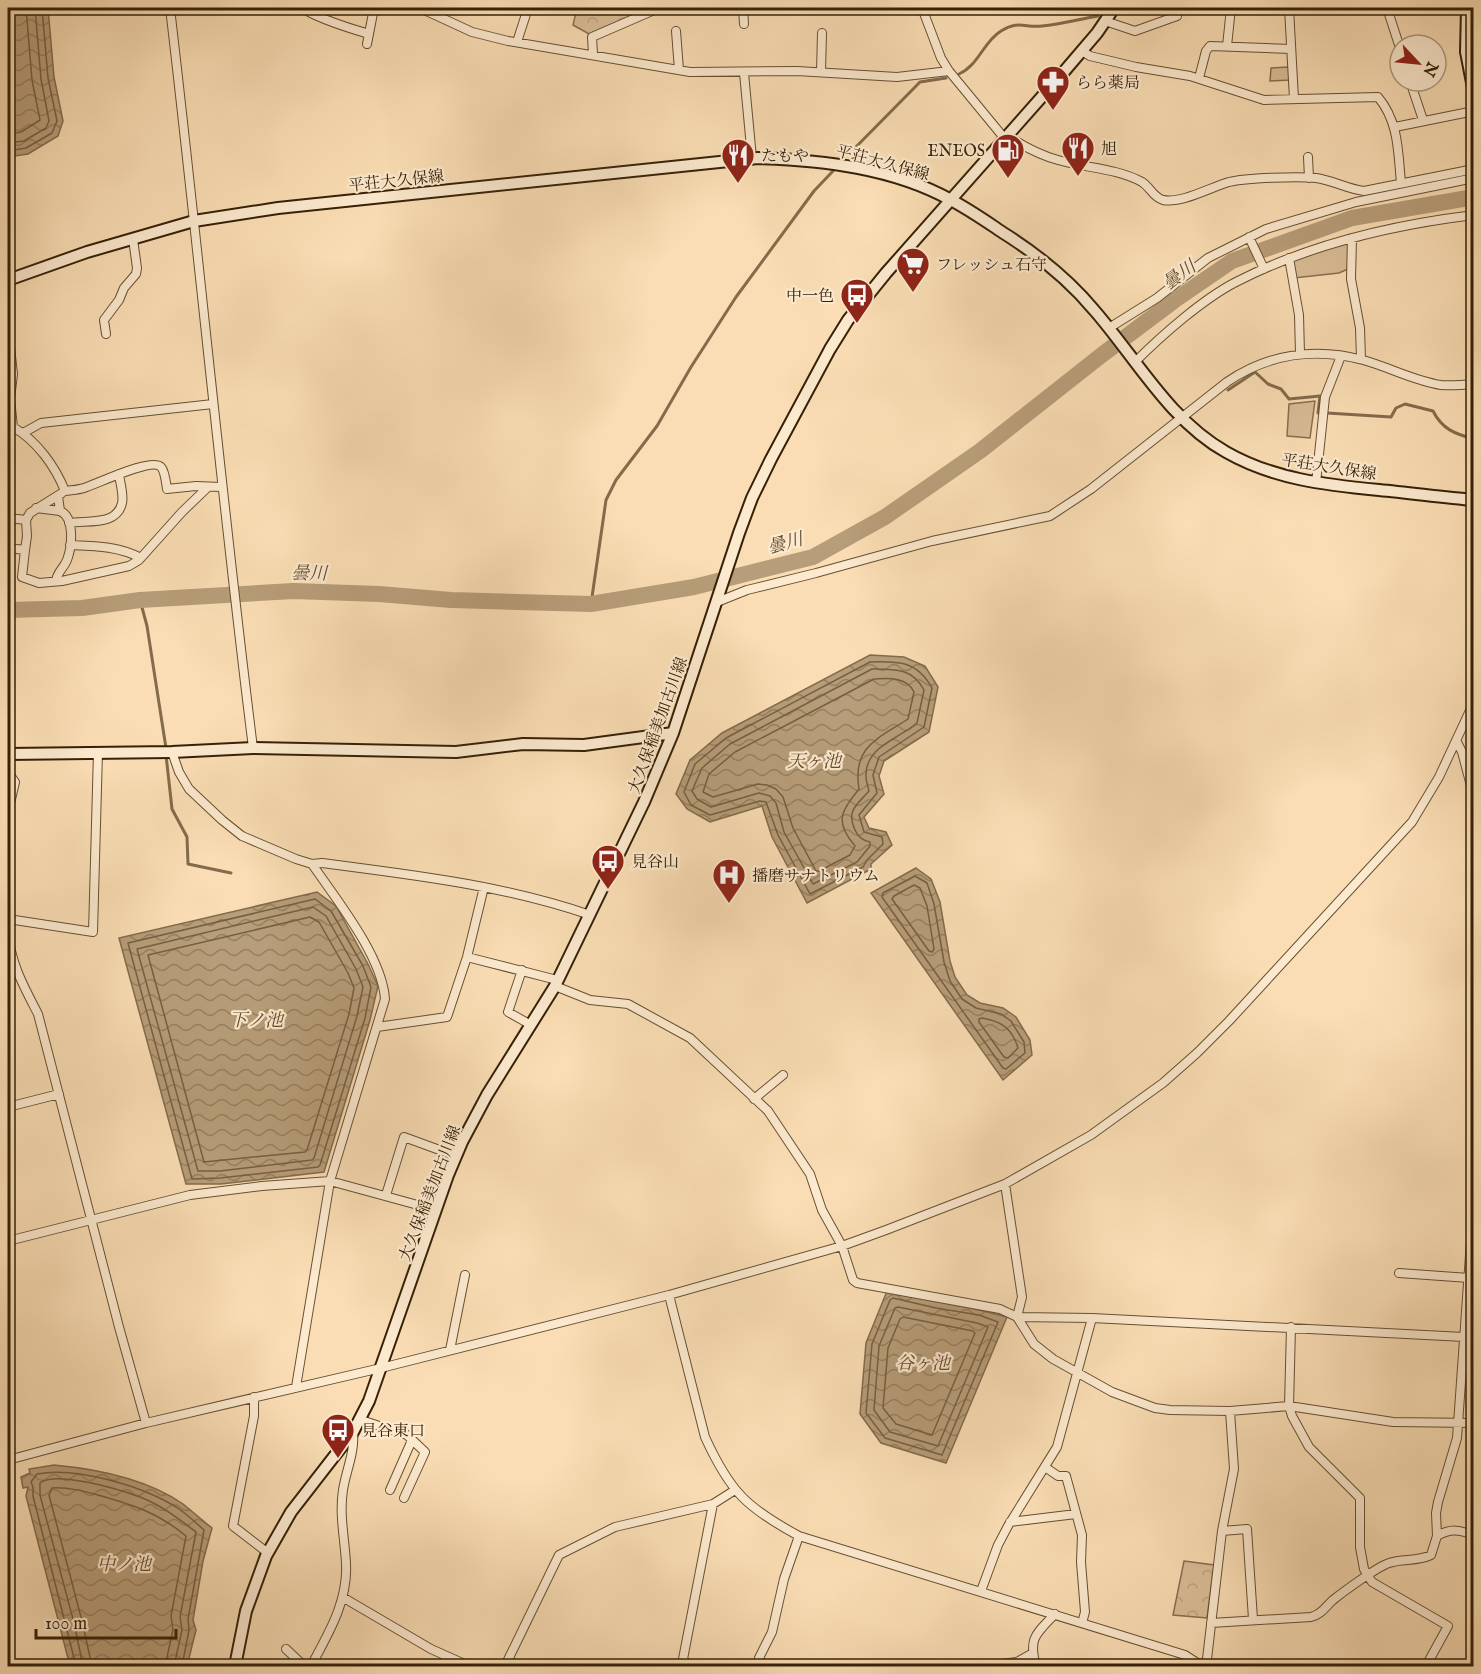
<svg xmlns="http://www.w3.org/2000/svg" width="1481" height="1674" font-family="'IM FELL English','Noto Serif JP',serif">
<defs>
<pattern id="forest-crowns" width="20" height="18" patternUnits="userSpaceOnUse" patternTransform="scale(1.5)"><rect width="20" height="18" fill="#d9bd97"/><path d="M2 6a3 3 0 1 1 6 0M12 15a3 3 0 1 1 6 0" fill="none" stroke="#bba281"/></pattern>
<pattern id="water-waves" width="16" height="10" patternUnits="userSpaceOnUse" patternTransform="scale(1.5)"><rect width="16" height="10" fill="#b79d79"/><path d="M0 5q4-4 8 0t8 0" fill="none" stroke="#968061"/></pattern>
</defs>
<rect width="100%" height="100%" fill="#faddb4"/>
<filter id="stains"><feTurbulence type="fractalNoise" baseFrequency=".00333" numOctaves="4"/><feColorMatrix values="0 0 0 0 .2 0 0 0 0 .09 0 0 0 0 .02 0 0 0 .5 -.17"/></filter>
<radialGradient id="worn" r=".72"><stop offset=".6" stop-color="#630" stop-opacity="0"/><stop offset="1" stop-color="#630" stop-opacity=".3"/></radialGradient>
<path fill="#d9bd97" stroke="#876f4f" stroke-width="1.5" d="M1289,67L1290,80L1270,81L1271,68Z
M1349,241L1348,269L1339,273L1294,278L1293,259Z
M1315,401L1310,438L1287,436L1289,404Z"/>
<path fill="url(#forest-crowns)" stroke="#876f4f" stroke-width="1.5" d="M577,8H649L589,34L573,25Z
M1184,1561L1214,1565L1207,1618L1173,1615Z"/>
<path fill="url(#water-waves)" stroke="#836b4b" stroke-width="1.5" d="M8,8H48L54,77L63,121L58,136L28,154L8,157Z
M870,655L904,657L925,666L938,687L929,732L884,761L879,776L884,794L864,817L869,828L886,832L892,845L871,864V869L807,903L772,837L762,806L710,822L687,809L676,794L690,760L722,733Z
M916,868L931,879L940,902L950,961L955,977L967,995L980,1003L1003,1008L1016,1017L1030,1040L1032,1055L1003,1080L871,893Z
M317,892L336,906L368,964L378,986L370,1020L324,1172L221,1184H186L119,938Z
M887,1291C927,1300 968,1306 1007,1317L946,1463L881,1443L860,1414L866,1343Z
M54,1465C97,1469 147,1479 183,1504C193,1512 202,1520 212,1528L203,1561L193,1620L196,1630L187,1666H70L26,1496L28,1487L23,1488L21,1477L30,1473L29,1469Z"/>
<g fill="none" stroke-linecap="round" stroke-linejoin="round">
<path stroke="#765f40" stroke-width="1.5" d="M8,134L21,132L40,120L32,80L26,8
M8,143L24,141L46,128L49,121L41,79L35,8
M8,151L26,148L52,133L57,121L48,78L42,8
M870,662C899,661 917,661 932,688L924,727L879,757L873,775L877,793L859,815L864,832L882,837L883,844L867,860L863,867L810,894L778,835L766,802L760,801L710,815L691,805L684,792L695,764L726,738Z
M872,669C895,669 912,668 924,690L917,723C899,739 864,747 866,777C866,781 868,787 869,791C857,805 846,810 855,830C858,837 862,840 870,842V846L857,862L813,884L784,832L776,803L770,796L759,793L711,807L697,799L692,791L702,768L730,744Z
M874,679C889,678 907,677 914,692L908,719C878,739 852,746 859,789C841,812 834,821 855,846L850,855L819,871H816L793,828L783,797L776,789L767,785L758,784L713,797L703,792L709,774L735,752Z
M915,876L927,883L934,904L944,962L950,981L962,999L976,1008L1001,1014L1011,1021L1024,1042L1025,1053L1006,1069L1003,1068L882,897L883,893Z
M914,885L920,888L927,906L934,949L932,952L929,951L892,899L894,896Z
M315,899L331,911L363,966L371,987L365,1018L320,1165L318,1167L220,1178L192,1179L128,943Z
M313,907L326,916L356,969L363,987L357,1016L314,1158L312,1160L220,1171H198L137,949Z
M310,917L319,922L348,973L354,988L349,1014L307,1150L305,1152L204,1162L148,955Z
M982,1018C1001,1021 1012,1028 1018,1048L1008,1058L1004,1057L979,1022V1019Z
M893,1298L936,1308L979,1315L998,1322L942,1455L885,1438L866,1413L872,1344L890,1300Z
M898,1307L977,1323L988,1327L938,1446L890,1432L874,1410L879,1346L895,1308Z
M903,1317L973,1331L975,1333L932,1435L896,1424L883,1408L888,1348L900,1319Z
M76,1666L33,1496V1487L31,1482L37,1474C76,1466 146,1487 179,1509C188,1515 196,1523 204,1530L188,1619L189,1630L182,1666
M83,1666L74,1623L40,1495V1483C56,1470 121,1490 140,1497C161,1505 179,1519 196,1532L180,1617L182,1630L174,1666
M92,1666L82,1621L49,1495L52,1488C68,1487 83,1491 98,1495C133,1505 157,1512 186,1536L171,1616L173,1630L165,1666"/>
<path stroke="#836b4b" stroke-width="3" d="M1129,10L1136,8
M959,74C979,65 983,42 1001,31C1019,20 1025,28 1042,26C1061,24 1080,19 1098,16
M849,154L920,82L946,78
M1228,390L1255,372L1268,384L1281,389L1289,399L1320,396L1318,413
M1327,413L1391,417L1396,408L1405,404L1433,411C1442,429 1455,434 1474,439
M140,600L147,626L166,748
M591,604L606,500L616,480L657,426L691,367L736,297L814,191L833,171
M166,755L172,809L187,837L188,864L231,873"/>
<path stroke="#b79d79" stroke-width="16" d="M8,610L82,608L140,600L293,591L379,594L451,600L591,604L694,587L813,557L885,517L980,451L1103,354L1175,300L1232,261L1352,218L1474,197"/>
<defs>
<path id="street" d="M170,8C199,254 222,502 253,748
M308,8L309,12C328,22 349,28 369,34
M420,8L472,32L508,41L690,72L797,71L897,77L949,71
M743,8L744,24
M922,8L941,58L949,71L1005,139
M1289,8L1294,99
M1387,8L1400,48
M1105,21L1135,31L1177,16
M676,31L679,70
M517,42L528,8
M367,44L374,8
M1227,46L1231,8
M1082,51L1090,56L1136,67L1190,76L1264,100L1378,97C1399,122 1398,152 1401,183
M593,54L592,37L659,8
M821,72L822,33
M744,73L752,158
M1199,78L1206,51L1210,46L1291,49
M1410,81L1423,120
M1395,127L1474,111
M1008,136C1023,146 1040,155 1058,160C1085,168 1116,168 1142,182C1150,187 1153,197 1163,200C1181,204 1211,187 1229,182C1245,178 1298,176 1316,178C1332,180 1347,189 1364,191L1474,169
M1308,157L1309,178
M1249,237L1264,269
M1352,238L1351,279L1360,328L1361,359
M1289,258L1299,315L1300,354
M1109,328L1157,298L1208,258L1266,229L1356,202L1474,178
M8,329L13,374L10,399L13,427C37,441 55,466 65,491C72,490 78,490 84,488C97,484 152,457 161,467C165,471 166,483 167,489L196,486L221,487
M106,334L104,320L119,300L124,288L136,274L137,268L133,239
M1135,362C1162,335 1203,299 1236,282C1310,244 1391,225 1474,215
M23,433L41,423L213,404
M1316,483L1325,397L1341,356
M36,508L60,511
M8,518L26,520
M69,523C88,520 117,526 122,503C124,495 120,483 119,474
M70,545C95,546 118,546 141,558
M8,548L25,550L22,577L39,583L62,581L129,566L139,560L182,512L208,487
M25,550L27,536L26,520L30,513L62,493
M56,581C57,572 64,568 67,560C72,547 75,517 60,511L58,496
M717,602L747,590L816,573L932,541L1050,516L1091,489L1227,382C1268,354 1315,347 1363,360C1389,367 1414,381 1441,385C1452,386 1463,385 1474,384
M1457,742L1462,752L1474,797
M172,752L179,772L189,789L222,820L242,836L296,859L312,864L322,863C413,875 503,885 590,915
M8,772L15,782L8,812
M8,919L93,932L98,752
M8,931C10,962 24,987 38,1014L119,1327L146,1423
M467,957L557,980
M522,970L508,1012L531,1025
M555,986L590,1000L628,1004L690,1038L768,1111L810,1174L822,1210L842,1246L853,1280L857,1283L1000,1309L1017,1317L1034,1344L1053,1359L1112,1392L1155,1408L1170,1410L1230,1411L1289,1406L1393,1422L1474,1423
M377,1027L447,1017L467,957L484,887
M754,1099L783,1075
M8,1107L59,1094
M1005,1184L1022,1297L1017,1317L1092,1318L1464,1337
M386,1195L404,1137L456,1156
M8,1241L190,1195L262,1186L330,1181L436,1210
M1399,1273L1469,1278
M669,1295L705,1437C730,1492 747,1508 799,1536L1185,1655L1202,1666
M1291,1327L1289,1406L1292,1416L1309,1447L1360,1498V1547L1364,1569L1368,1576L1372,1582L1448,1626L1426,1666
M450,1350L465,1275
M296,1387L330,1181L385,999C382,956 336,899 312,864
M254,1397V1416L233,1526L268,1553
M361,1420L407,1435L425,1452L404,1498
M8,1460L146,1423L381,1368L669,1295L842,1246L886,1230L1005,1184L1091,1135L1163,1083L1197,1053L1229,1021L1412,822L1439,777L1474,702
M1045,1467L1058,1476H1066L1082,1535L1081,1562L1085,1612L1082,1623
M390,1490L412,1440
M1010,1522L1076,1514
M1222,1531L1247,1529L1253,1619
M1437,1536C1451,1528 1459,1530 1474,1535
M981,1591L998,1545L1008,1526L1057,1447L1092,1318
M344,1598L431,1649L469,1666
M1211,1623L1311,1617C1322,1614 1325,1607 1333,1600C1343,1592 1377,1567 1389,1563C1403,1558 1417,1562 1431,1555L1437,1536L1436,1513L1438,1502L1457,1438L1474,1199
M286,1649L304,1666
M311,1666C328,1634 348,1602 346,1564C345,1540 339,1515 343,1490C346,1470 355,1453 353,1432
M505,1666L559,1555L615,1527L713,1504L735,1490
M689,1666L683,1659L713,1504
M697,1666H702
M725,1666H762
M759,1666V1658L772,1632L784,1579L799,1536
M935,1666L1002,1664L1017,1662L1033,1653
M1036,1666C1028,1638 1036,1634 1055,1614
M1202,1666L1207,1659L1222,1531L1234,1469L1230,1411"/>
<path id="secondary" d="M1467,8L1466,52L1474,93
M8,280L87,252L194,221L278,208L758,158C823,160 893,168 951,200C970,210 987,222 1005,234C1038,255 1069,280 1094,310C1136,358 1169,420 1226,452C1273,479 1326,485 1379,490C1410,493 1442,497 1474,500
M8,754L172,752L253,748L456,752L523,744L584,745L673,733
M235,1666L246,1611L266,1556L291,1512L353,1432L369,1401L448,1175L462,1142L487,1095L555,986L644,802L673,733L739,533L752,498L771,459L830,349L848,320L886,273L1062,74L1097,33L1114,8"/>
</defs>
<use href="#street" stroke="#665032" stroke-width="10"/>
<use href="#secondary" stroke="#352107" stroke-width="14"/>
<use href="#street" stroke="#fce9ce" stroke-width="8"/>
<use href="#secondary" stroke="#fce9ce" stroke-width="10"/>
</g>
<defs>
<symbol id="pharmacy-pin" viewBox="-11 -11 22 30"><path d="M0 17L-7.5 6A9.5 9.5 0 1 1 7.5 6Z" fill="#8f2418" stroke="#fce9ce"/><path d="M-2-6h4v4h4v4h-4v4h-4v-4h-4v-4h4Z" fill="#fff"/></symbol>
<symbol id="restaurant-pin" viewBox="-11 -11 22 30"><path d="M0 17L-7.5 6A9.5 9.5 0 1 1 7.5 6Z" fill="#8f2418" stroke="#fce9ce"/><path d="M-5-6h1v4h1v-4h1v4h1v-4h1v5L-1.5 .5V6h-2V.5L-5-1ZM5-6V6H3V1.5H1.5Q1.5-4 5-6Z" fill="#fff"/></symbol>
<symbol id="fuel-pin" viewBox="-11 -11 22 30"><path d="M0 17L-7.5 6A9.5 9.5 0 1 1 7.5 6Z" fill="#8f2418" stroke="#fce9ce"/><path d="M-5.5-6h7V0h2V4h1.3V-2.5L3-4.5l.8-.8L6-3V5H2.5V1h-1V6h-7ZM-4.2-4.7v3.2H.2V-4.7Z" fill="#fff"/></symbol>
<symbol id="supermarket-pin" viewBox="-11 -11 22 30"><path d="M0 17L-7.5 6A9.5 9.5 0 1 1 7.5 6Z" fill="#8f2418" stroke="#fce9ce"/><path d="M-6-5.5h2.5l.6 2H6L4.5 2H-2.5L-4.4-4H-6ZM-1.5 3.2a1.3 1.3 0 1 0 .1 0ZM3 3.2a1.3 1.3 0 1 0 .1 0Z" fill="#fff"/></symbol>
<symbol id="bus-pin" viewBox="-11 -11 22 30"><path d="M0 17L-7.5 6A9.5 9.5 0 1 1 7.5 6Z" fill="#8f2418" stroke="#fce9ce"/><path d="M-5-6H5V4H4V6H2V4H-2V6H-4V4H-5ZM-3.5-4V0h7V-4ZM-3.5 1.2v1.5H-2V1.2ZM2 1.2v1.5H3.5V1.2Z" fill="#fff"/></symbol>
<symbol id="hospital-pin" viewBox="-11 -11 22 30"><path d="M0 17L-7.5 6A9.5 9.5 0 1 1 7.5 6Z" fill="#8f2418" stroke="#fce9ce"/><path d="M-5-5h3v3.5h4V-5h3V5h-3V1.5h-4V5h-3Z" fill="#fff"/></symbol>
</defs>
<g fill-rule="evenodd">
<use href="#pharmacy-pin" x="1034" y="63" width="38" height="52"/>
<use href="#restaurant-pin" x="1059" y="129" width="38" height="52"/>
<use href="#fuel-pin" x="989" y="131" width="38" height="52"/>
<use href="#restaurant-pin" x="719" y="136" width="38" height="52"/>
<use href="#supermarket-pin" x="894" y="245" width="38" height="52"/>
<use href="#bus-pin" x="838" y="276" width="38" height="52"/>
<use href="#bus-pin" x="589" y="842" width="38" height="52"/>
<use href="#hospital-pin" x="710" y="856" width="38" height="52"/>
<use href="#bus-pin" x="319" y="1411" width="38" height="52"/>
</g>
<g text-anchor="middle" stroke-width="4.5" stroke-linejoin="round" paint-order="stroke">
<g font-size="16" fill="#352107" stroke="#fce9ce" text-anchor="start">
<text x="1076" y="88">らら薬局</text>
<text x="1101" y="154">旭</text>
<text x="985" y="156" text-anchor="end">ENEOS</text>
<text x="761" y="161">たもや</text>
<text x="936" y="270">フレッシュ石守</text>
<text x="834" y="301" text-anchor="end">中一色</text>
<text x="631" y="867">見谷山</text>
<text x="752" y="881">播磨サナトリウム</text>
<text x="361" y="1436">見谷東口</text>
</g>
<g font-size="16" fill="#352107" stroke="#fce9ce">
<text transform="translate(883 162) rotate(15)" y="6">平荘大久保線</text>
<text transform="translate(396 180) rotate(-6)" y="6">平荘大久保線</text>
<text transform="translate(1329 466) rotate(9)" y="6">平荘大久保線</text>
<text transform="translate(657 725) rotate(-70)" y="6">大久保稲美加古川線</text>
<text transform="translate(429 1193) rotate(-69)" y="6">大久保稲美加古川線</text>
</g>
<g font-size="18" font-style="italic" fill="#624c2f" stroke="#fce9ce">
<text transform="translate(1179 275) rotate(-36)" y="6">曇川</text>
<text transform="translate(785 543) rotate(-15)" y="6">曇川</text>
<text transform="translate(309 573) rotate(1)" y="6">曇川</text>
<text x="814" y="767">天ヶ池</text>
<text x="256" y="1026">下ノ池</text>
<text x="923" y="1369">谷ヶ池</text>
<text x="124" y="1570">中ノ池</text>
</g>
</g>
<rect width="1481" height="1674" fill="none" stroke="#faddb4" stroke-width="30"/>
<rect x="9" y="9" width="1463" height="1656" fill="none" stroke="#352107" stroke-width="3"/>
<rect x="15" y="15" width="1451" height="1644" fill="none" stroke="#352107" stroke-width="1.5"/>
<g transform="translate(1418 63) rotate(116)"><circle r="28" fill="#fce9ce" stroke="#ac997e" stroke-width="1.5"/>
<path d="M0-4.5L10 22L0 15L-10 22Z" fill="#8f2418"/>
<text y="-9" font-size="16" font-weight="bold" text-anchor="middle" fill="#352107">N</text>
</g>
<path d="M36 1629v9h140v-9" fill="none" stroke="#352107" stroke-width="3"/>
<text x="45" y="1629" font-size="18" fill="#352107" stroke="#fce9ce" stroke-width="4.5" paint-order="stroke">100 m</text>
<rect width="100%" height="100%" filter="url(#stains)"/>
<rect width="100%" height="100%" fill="url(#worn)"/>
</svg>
